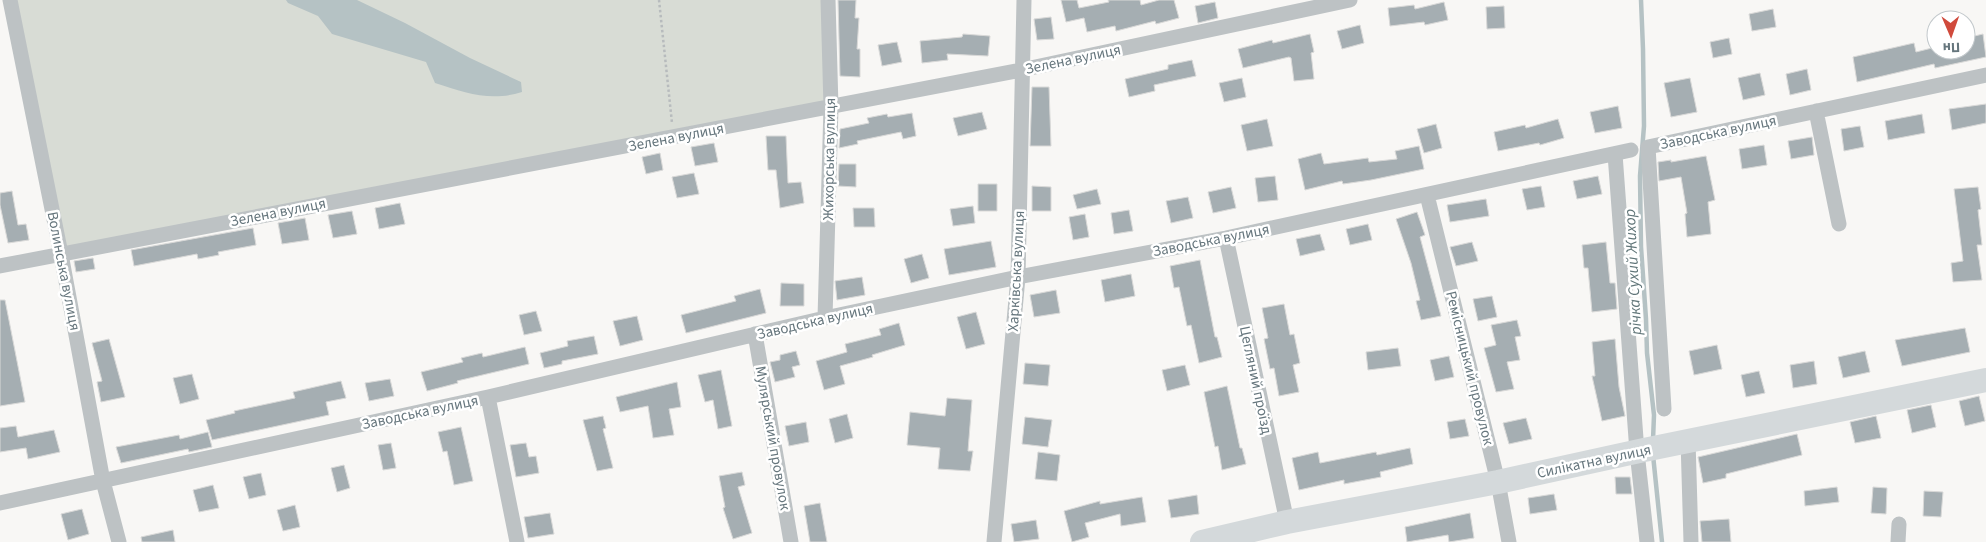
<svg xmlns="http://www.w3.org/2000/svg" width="1986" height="542" font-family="'Source Sans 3',sans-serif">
<rect width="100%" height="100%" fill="#f8f7f5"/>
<path fill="#d8dcd5" d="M10,0H828L831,107L61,254Z"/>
<path fill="#b5c2c4" d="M286,0H357L405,23L470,58L521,82L522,92C490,102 466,93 435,83L426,62L332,34L318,16L288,3Z"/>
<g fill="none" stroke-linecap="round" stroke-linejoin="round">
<path stroke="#b5c2c4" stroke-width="4.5" d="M1641,0L1643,49L1644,126L1640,176L1641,247L1646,319L1647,353L1654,415L1653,440
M1653,455L1662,542"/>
</g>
<path fill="#a5aeb2" stroke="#d9d9d8" d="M838,0H856L855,18H859L857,49H860V77L840,76Z
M1061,0H1077L1079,8L1109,2L1108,0H1140L1141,5L1159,0H1174L1179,18L1156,24L1155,21L1116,31L1115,26L1087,32L1084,18L1066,22Z
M1215,2L1218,18L1198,23L1195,6Z
M1444,2L1448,20L1425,25L1424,22L1390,26L1388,8L1414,5L1415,9Z
M1504,6L1505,28L1487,29L1486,7Z
M1773,9L1776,27L1752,31L1749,14Z
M1051,17L1054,39L1037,40L1034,19Z
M1360,25L1364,43L1342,49L1337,31Z
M963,34L990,36L988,56L947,54L948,60L922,63L920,41L962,37Z
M1310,34L1314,52L1311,53L1314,79L1294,81L1291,58L1289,57L1243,68L1238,49L1272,40L1273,43Z
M1983,34L1986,57L1935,68L1934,64L1857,82L1853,57L1914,43L1916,52L1936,47V50H1966V38Z
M1729,38L1732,54L1713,58L1710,42Z
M897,42L902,62L882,66L878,45Z
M1192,60L1196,76L1154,85L1155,91L1129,97L1125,79L1168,69V65Z
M1807,69L1811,90L1790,95L1786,74Z
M1760,73L1765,95L1743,100L1738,78Z
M1242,78L1246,97L1224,102L1219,83Z
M1690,78L1697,112L1671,117L1664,83Z
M1032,87H1049L1051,146H1030Z
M1986,104V123L1952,130L1949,109Z
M1618,106L1622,128L1595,133L1590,112Z
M982,112L987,129L958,136L953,118Z
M912,113L916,136L903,139L901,132L857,141L858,144L839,148L840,129L869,123L867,118L887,114L888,117Z
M1922,114L1925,133L1888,140L1885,121Z
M1267,119L1273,146L1247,151L1241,125Z
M1558,119L1564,138L1540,145L1539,143L1498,151L1494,132L1525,125L1526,128Z
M1436,124L1442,148L1424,153L1417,129Z
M1860,126L1864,147L1844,151L1841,129Z
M766,136H786L788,183L801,182L804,203L780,208L776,170H768Z
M1812,137L1814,155L1791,159L1788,141Z
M714,143L718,162L695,166L691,147Z
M1764,145L1767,165L1742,169L1739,149Z
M1419,146L1424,169L1371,180L1343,184L1342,181L1305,190L1298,159L1321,153L1324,164L1368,158L1369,162L1397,159L1395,151Z
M660,153L663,170L646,174L642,157Z
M1706,156L1715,200L1708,202L1711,234L1687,237L1685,214L1687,213L1681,177L1659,181L1658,162L1671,160V162Z
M839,164H856V187L838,186Z
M694,173L699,194L677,198L672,177Z
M1275,176L1278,200L1258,202L1255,178Z
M1598,176L1602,194L1577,199L1573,181Z
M978,184H997V211H978Z
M1032,186L1051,187V211H1032Z
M1541,186L1545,207L1527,210L1522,189Z
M1231,187L1236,208L1213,213L1208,192Z
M1978,187L1981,209L1978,210L1982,245H1977L1982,280L1953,282L1951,263L1963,261L1954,189Z
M1097,189L1101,204L1077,209L1073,195Z
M12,191L18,225L26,224L29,240L8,243L0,205V193Z
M1188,197L1193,218L1171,223L1166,201Z
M1486,199L1489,216L1450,222L1447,205Z
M400,203L405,224L379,229L375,208Z
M973,206L975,223L953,226L950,209Z
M853,208H874L875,227H854Z
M1129,210L1133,231L1114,234L1111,213Z
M352,211L357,234L333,238L328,215Z
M1417,212L1425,235L1420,237L1441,316L1421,320L1416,301L1420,300L1411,263L1396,219Z
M1085,214L1089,237L1073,240L1069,217Z
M305,218L309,240L282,244L278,223Z
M1368,224L1372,240L1350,245L1346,229Z
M253,228L256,245L218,252L219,255L198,259L197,254L134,266L131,250Z
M1320,234L1325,250L1300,256L1296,239Z
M991,241L996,267L949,275L944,249Z
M1472,242L1478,261L1456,266L1450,247Z
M1606,242L1610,283H1615L1617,309L1592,312L1588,268H1584L1582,245Z
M922,254L929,278L911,283L904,259Z
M93,258L95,269L76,272L74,261Z
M1200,260L1215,337H1217L1222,357L1199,363L1191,325L1187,326L1179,287L1174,288L1170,266Z
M1131,274L1135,296L1105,302L1101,280Z
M862,277L865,295L837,300L835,281Z
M781,283L804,284V306H780Z
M760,289L766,313L686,333L681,315L736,301L734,296Z
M1056,290L1060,313L1034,317L1030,295Z
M1492,296L1497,317L1478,321L1473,299Z
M0,300H5L25,402L0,406Z
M1284,304L1290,335L1294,334L1300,363L1293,365L1299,392L1279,396L1274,368L1270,369L1264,339L1268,338L1262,308Z
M536,311L542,331L524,335L519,315Z
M976,312L985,344L966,349L957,317Z
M637,316L643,340L620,346L613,321Z
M1517,320L1521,336L1515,337L1520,360L1507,362L1514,389L1496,392L1484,348L1496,345L1491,325Z
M899,323L905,345L872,355L873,357L840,366L845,384L824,390L816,361L847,352L845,344L881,335L879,329Z
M1965,328L1970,352L1902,366L1895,340Z
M594,336L598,354L562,361V364L544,368L540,353L568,346L567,341Z
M109,339L125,397L101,402L97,382L102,381L92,343Z
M1615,339L1619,387L1625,416L1602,421L1592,376H1595L1592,342Z
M1717,345L1722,369L1694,375L1689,351Z
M525,347L529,364L457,381L458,383L427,391L421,372L463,362L461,358L482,353L483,357Z
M1398,348L1401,366L1368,370L1366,352Z
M796,351L800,365L792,367L795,377L775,382L770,362L780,360V355Z
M1865,351L1870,372L1843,378L1838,357Z
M1449,356L1454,377L1435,381L1430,360Z
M1814,361L1817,384L1793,388L1790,365Z
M1025,363L1050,365L1048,386L1023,384Z
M1185,365L1190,385L1167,391L1162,370Z
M721,370L732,426L718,429L713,400L705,402L698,375Z
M1759,371L1765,393L1746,397L1741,375Z
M192,374L199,399L180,404L173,378Z
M390,379L394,396L369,401L365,383Z
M341,381L346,398L326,402L329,415L212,440L206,420L235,413L234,411L295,398L293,392Z
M677,382L681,407L669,409L674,435L653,438L648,406L620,412L616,397Z
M1227,386L1240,448H1242L1246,464L1222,470L1218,446L1215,447L1204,392Z
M1979,396L1985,421L1965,426L1959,401Z
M947,398L972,400L968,451H973L970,471L938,469L940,448L907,445L910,412L945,416Z
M1931,405L1936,427L1912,433L1907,410Z
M847,414L853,438L835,443L829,419Z
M603,416L606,428L603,429L613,468L597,471L583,420Z
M1876,416L1881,438L1855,443L1850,422Z
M1025,417L1052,420L1048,447L1022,444Z
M1526,418L1532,439L1509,444L1503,423Z
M1465,419L1469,436L1450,439L1447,422Z
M806,422L809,442L789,446L785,426Z
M16,426L18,437L54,430L60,452L28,459L26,448L0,452V428Z
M461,427L473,481L454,485L447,451L443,452L438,432Z
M208,432L212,447L189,452L188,449L121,463L116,447L179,435L180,439Z
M1797,434L1802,455L1726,474V478L1703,483L1698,457Z
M391,443L396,468L383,470L378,445Z
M526,443L529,457L536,456L539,473L516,477L510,445Z
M1410,448L1413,464L1380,472L1381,477L1344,484V480L1299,490L1292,458L1318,452L1320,463L1376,452L1377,455Z
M1038,452L1060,455L1057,481L1035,479Z
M344,465L350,488L337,492L331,468Z
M742,472L745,485L738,487L752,533L733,539L723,508L725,507L719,476Z
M261,473L266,495L249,499L243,477Z
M1615,477H1630L1632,494H1616Z
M213,485L219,508L199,512L193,490Z
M1837,487L1839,502L1805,506L1804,491Z
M1873,487L1887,488L1886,514L1871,513Z
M1924,491L1943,492L1941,517L1923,516Z
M1554,494L1557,510L1530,514L1528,498Z
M1197,495L1199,514L1171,518L1168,500Z
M1142,497L1146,522L1121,526L1120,514L1085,523L1089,537L1072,542L1064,511L1100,501V504Z
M820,503L827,542H810L804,506Z
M295,505L300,527L283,531L277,510Z
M82,509L89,534L68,540L61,514Z
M550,513L554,534L528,538L524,517Z
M1470,513L1474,538L1449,542L1448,535L1407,542L1405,527Z
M1729,519L1731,542H1702L1700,521Z
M1036,520L1039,539L1014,542L1011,524Z
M173,530L175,542H142L141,537Z"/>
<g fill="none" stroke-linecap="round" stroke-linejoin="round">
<path stroke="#b7bbbd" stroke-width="2.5" stroke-dasharray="2.5 2.5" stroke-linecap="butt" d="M659,0L672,123"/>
<path stroke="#bdc2c4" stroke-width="15" d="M10,0L61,254L103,481L119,542
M1816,111L1839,224
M1615,154L1637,452L1647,542
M1427,195L1498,482L1509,542
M1226,238L1287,522
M0,266L1021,70L1350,0
M825,318L831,107L828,0
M755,334L791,542
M488,397L517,542
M1664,409L1648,147L1986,75
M1688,440L1691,542
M0,503L488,397L825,318L1018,277L1226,238L1631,150
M994,542L1018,277L1024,0
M1898,542L1899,524"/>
<path stroke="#d4d9db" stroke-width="24" d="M1202,542L1287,522L1498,482L1644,450L1986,380"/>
</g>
<g text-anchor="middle" stroke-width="5" stroke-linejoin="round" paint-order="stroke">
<g font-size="15" fill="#66767d" stroke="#fff">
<text transform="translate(1073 59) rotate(-12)" y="5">Зелена вулиця</text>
<text transform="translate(1718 132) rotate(-12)" y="5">Заводська вулиця</text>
<text transform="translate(676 137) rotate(-11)" y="5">Зелена вулиця</text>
<text transform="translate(829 159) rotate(-89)" y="5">Жихорська вулиця</text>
<text transform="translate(278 212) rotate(-11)" y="5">Зелена вулиця</text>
<text transform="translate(1211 240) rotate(-11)" y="5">Заводська вулиця</text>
<text transform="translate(64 271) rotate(79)" y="5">Волинська вулиця</text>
<text transform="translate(1016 271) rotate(-87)" y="5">Харківська вулиця</text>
<text transform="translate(815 321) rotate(-13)" y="5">Заводська вулиця</text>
<text transform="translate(1470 368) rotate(76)" y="5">Ремісницький провулок</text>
<text transform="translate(1256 380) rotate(78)" y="5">Цегляний проїзд</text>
<text transform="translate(420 412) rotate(-12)" y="5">Заводська вулиця</text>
<text transform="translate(773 438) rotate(80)" y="5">Мулярський провулок</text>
<text transform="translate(1594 461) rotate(-12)" y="5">Силікатна вулиця</text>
</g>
<g font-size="16" font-style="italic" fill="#607578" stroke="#fff">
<text transform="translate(1632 272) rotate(-93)" y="6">річка Сухий Жихор</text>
</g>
</g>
<g transform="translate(1951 35) rotate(178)"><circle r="24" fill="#ffffff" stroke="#c2c8cb"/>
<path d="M0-4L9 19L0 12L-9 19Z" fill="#d04a3c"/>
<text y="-8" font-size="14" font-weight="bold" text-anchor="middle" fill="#66767d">Пн</text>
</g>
</svg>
